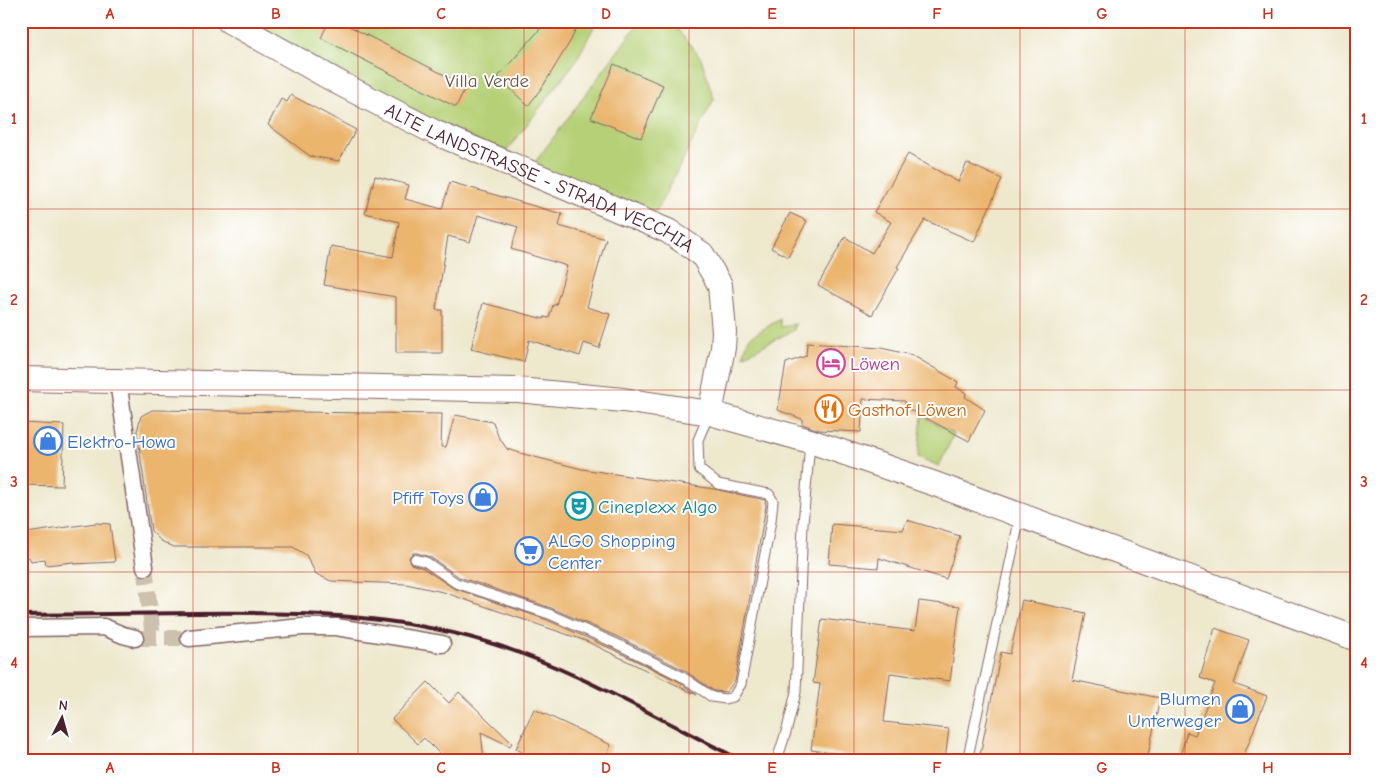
<svg xmlns="http://www.w3.org/2000/svg" width="1378" height="781" font-family="'Comic Neue',sans-serif">
<rect width="100%" height="100%" fill="#fff"/>
<filter id="ink" filterUnits="userSpaceOnUse"><feTurbulence type="fractalNoise" baseFrequency=".02" numOctaves="2"/><feDisplacementMap in="SourceGraphic" scale="10" xChannelSelector="R" yChannelSelector="G"/><feConvolveMatrix kernelMatrix="1 2 1 2 8 2 1 2 1" color-interpolation-filters="sRGB"/></filter>
<filter id="wash" filterUnits="userSpaceOnUse"><feTurbulence type="fractalNoise" baseFrequency=".0096" numOctaves="4" result="noise"/><feDisplacementMap in="SourceGraphic" scale="20" xChannelSelector="R" yChannelSelector="G"/><feGaussianBlur stdDeviation="1.12" result="paint"/><feColorMatrix in="noise" values="0 0 0 0 0 0 0 0 0 0 0 0 0 0 0 0 0 1.4 0 .05"/><feComposite in="paint" operator="in"/></filter>
<g filter="url(#wash)">
<rect width="100%" height="100%" fill="#eee8cd"/>
<path fill="#b5d076" stroke="#807850" d="M242,21H597L576,61L505,153L437,122Z
M640,21H663L672,23L701,58L714,99L650,224L528,172Z
M780,319L781,327L795,324L794,330L743,356L749,338Z
M922,416L954,434L939,466L918,457Z"/>
<g id="blocks">
<path fill="#ebb56e" d="M329,21H339L466,86L456,107L321,38Z
M547,21H579L571,40L543,86L528,106L498,77Z
M614,64L663,85L641,138L591,118Z
M291,95L356,130L339,161L310,156L268,125L281,99L287,102Z
M908,154L958,182L967,163L1002,179L974,242L925,220L897,267L899,268L872,315L818,285L845,237L872,253L891,222L874,212Z
M375,176L409,185L405,199L442,209L450,182L562,214L559,226L606,239L587,307L610,314L599,348L584,343L580,356L529,340L524,362L471,349L483,303L544,319V317L549,318L553,305H556L567,266L511,249L518,227L478,215L470,242L448,236L436,310H442V353H396V297L324,285L331,246L393,257L399,222L365,213Z
M790,213L807,221L788,257L771,248Z
M807,343L881,348L912,355L958,382L956,387L966,393L965,397L985,410L969,441L905,407V401L863,399L861,432L819,430L802,424V419L778,410L786,363L806,356Z
M152,410L442,414L441,447H446L455,415L493,422L498,436L507,449L527,455L582,469L714,489L765,500L766,506L735,681L726,692L714,691L684,670L618,637L551,608L459,577L430,557L417,553H413L409,557L411,564L423,568L453,588L547,620L612,649L678,681L697,695L586,641L443,592L406,584L331,581L316,574L306,555L293,547H174L161,541L151,531L137,431L141,416Z
M21,423L64,425L62,486L21,485Z
M907,520L960,536L946,579L879,558L878,568L829,564L832,524L903,530Z
M96,523L110,524L115,562L73,564V562L46,565L45,559L31,561L29,557H24L22,539H27L26,533Z
M1022,600L1086,613L1072,680L1160,698L1147,760H979L1001,652L1010,654Z
M919,601L960,606L950,681L890,673L884,722L949,729L945,760H882L811,750L820,684L813,683L822,619L915,631Z
M1215,628L1249,640L1234,684L1267,696L1242,760H1179L1187,732L1195,735L1215,683L1200,678Z
M428,682L449,703L459,692L512,743L510,746L481,732L484,760H446L424,738L418,744L392,719Z
M534,709L611,745L605,760H539L516,749Z"/>
</g>
</g>
<g filter="url(#ink)">
<use href="#blocks" fill-opacity="0" stroke="#836564" stroke-width="1"/>
<g fill="none" stroke-linecap="round" stroke-linejoin="round">
<path stroke="#cdc0ad" stroke-width="16" stroke-dasharray="16 8" stroke-linecap="butt" d="M145,567L153,638
M141,638H189"/>
<defs>
<path id="lane" d="M415,559L426,562L456,583L549,614L615,643L681,676L712,697L725,699L733,697L741,684L771,521L773,501L769,494L718,484L699,469L698,440L709,414
M969,752L1020,517
M777,760L787,729L796,692L803,524L810,443"/>
<path id="street" d="M118,381L145,567
M21,628L104,627L123,635L135,638
M189,638L302,627H336L442,644"/>
<g id="secondary">
<path id="s1" d="M229,21L341,84L434,132L668,231L702,254L720,285L724,332L723,348L710,413"/>
<path d="M21,379L518,390L623,400L710,413L810,441L935,484L1357,639"/>
</g>
</defs>
<use href="#lane" stroke="#836564" stroke-width="11"/>
<use href="#street" stroke="#836564" stroke-width="19"/>
<use href="#secondary" stroke="#836564" stroke-width="26"/>
<use href="#lane" stroke="#fff" stroke-width="9"/>
<use href="#street" stroke="#fff" stroke-width="16"/>
<use href="#secondary" stroke="#fff" stroke-width="24"/>
<path stroke="#4a1f2b" stroke-width="4" d="M21,615C79,614 137,614 195,613C295,612 390,613 487,642C577,669 657,719 741,760"/>
</g>
</g>
<path fill="none" stroke="#c8321e" stroke-width="1" stroke-opacity="0.55" d="M193,21V760M358,21V760M524,21V760M689,21V760M854,21V760M1020,21V760M1185,21V760M21,209H1357M21,390H1357M21,572H1357"/>
<defs>
<symbol id="hotel-ring" viewBox="-11 -11 22 22"><circle r="9.5" fill="#fff" stroke="#d1479c" stroke-width="1.5"/><path d="M-6-4.5h1.5V1H6V5H4.5V3h-9V5H-6ZM-4 0a1.8 1.8 0 1 1 3.6 0ZM.5 0V-2.5h3Q6-2.5 6 0Z" fill="#d1479c"/></symbol>
<symbol id="restaurant-ring" viewBox="-11 -11 22 22"><circle r="9.5" fill="#fff" stroke="#e8710a" stroke-width="1.5"/><path d="M-5-6h1v4h1v-4h1v4h1v-4h1v5L-1.5 .5V6h-2V.5L-5-1ZM5-6V6H3V1.5H1.5Q1.5-4 5-6Z" fill="#e8710a"/></symbol>
<symbol id="shop-ring" viewBox="-11 -11 22 22"><circle r="9.5" fill="#fff" stroke="#3f7fe0" stroke-width="1.5"/><path d="M-5-2.5h2.3a2.7 3.5 0 0 1 5.4 0H5L5.5 6h-11ZM-1.5-2.5h3a1.5 2.3 0 0 0-3 0Z" fill="#3f7fe0"/></symbol>
<symbol id="theatre-ring" viewBox="-11 -11 22 22"><circle r="9.5" fill="#fff" stroke="#0f9aa8" stroke-width="1.5"/><path d="M-5-5.5Q0-4 5-5.5V0Q5 5 0 6Q-5 5-5 0ZM-3.3-2.5H-1v1.5H-3.3ZM1-2.5H3.3v1.5H1ZM-2.8 1Q0 5.5 2.8 1Z" fill="#0f9aa8"/></symbol>
<symbol id="supermarket-ring" viewBox="-11 -11 22 22"><circle r="9.5" fill="#fff" stroke="#3f7fe0" stroke-width="1.5"/><path d="M-6-5.5h2.5l.6 2H6L4.5 2H-2.5L-4.4-4H-6ZM-1.5 3.2a1.3 1.3 0 1 0 .1 0ZM3 3.2a1.3 1.3 0 1 0 .1 0Z" fill="#3f7fe0"/></symbol>
</defs>
<g fill-rule="evenodd">
<use href="#hotel-ring" x="815" y="347" width="32" height="32"/>
<use href="#restaurant-ring" x="813" y="393" width="32" height="32"/>
<use href="#shop-ring" x="32" y="425" width="32" height="32"/>
<use href="#shop-ring" x="467" y="481" width="32" height="32"/>
<use href="#theatre-ring" x="563" y="490" width="32" height="32"/>
<use href="#supermarket-ring" x="513" y="535" width="32" height="32"/>
<use href="#shop-ring" x="1224" y="693" width="32" height="32"/>
</g>
<g text-anchor="middle" stroke-width="4" stroke-linejoin="round" paint-order="stroke">
<g font-size="19" fill="#6a5442" stroke="#fff">
<text x="487" y="87">Villa Verde</text>
</g>
<g font-size="19" fill="#4a1f2b" stroke="#fff">
<text dy="7" stroke="none"><textPath href="#s1" startOffset="348">ALTE LANDSTRASSE - STRADA VECCHIA</textPath></text>
</g>
<g font-size="19" fill="#b23c85" stroke="#fff" text-anchor="start">
<text x="850" y="370">Löwen</text>
</g>
<g font-size="19" fill="#c56008" stroke="#fff" text-anchor="start">
<text x="848" y="416">Gasthof Löwen</text>
</g>
<g font-size="19" fill="#366cbe" stroke="#fff" text-anchor="start">
<text x="67" y="448">Elektro-Howa</text>
<text x="464" y="504" text-anchor="end">Pfiff Toys</text>
<text x="548" y="547">ALGO Shopping<tspan x="548" dy="22">Center</tspan></text>
<text x="1221" y="705" text-anchor="end">Blumen<tspan x="1221" dy="22">Unterweger</tspan></text>
</g>
<g font-size="19" fill="#0d838f" stroke="#fff" text-anchor="start">
<text x="598" y="513">Cineplexx Algo</text>
</g>
</g>
<rect width="1378" height="781" fill="none" stroke="#fff" stroke-width="55"/>
<g transform="translate(62 718) rotate(6)" stroke="#ffffff" stroke-width="4" paint-order="stroke">
<path d="M0-4L9 19L0 12L-9 19Z" fill="#4a1f2b"/>
<text y="-8" font-size="14" font-weight="bold" text-anchor="middle" fill="#4a1f2b">N</text>
</g>
<rect x="28" y="28" width="1322" height="726" fill="none" stroke="#c8321e" stroke-width="2"/>
<g font-size="16" text-anchor="middle" font-weight="bold" fill="#c8321e">
<text x="110" y="19">A</text>
<text x="276" y="19">B</text>
<text x="441" y="19">C</text>
<text x="606" y="19">D</text>
<text x="772" y="19">E</text>
<text x="937" y="19">F</text>
<text x="1102" y="19">G</text>
<text x="1268" y="19">H</text>
<text x="14" y="124">1</text>
<text x="1364" y="124">1</text>
<text x="14" y="305">2</text>
<text x="1364" y="305">2</text>
<text x="14" y="487">3</text>
<text x="1364" y="487">3</text>
<text x="14" y="668">4</text>
<text x="1364" y="668">4</text>
<text x="110" y="773">A</text>
<text x="276" y="773">B</text>
<text x="441" y="773">C</text>
<text x="606" y="773">D</text>
<text x="772" y="773">E</text>
<text x="937" y="773">F</text>
<text x="1102" y="773">G</text>
<text x="1268" y="773">H</text>
</g>
</svg>
